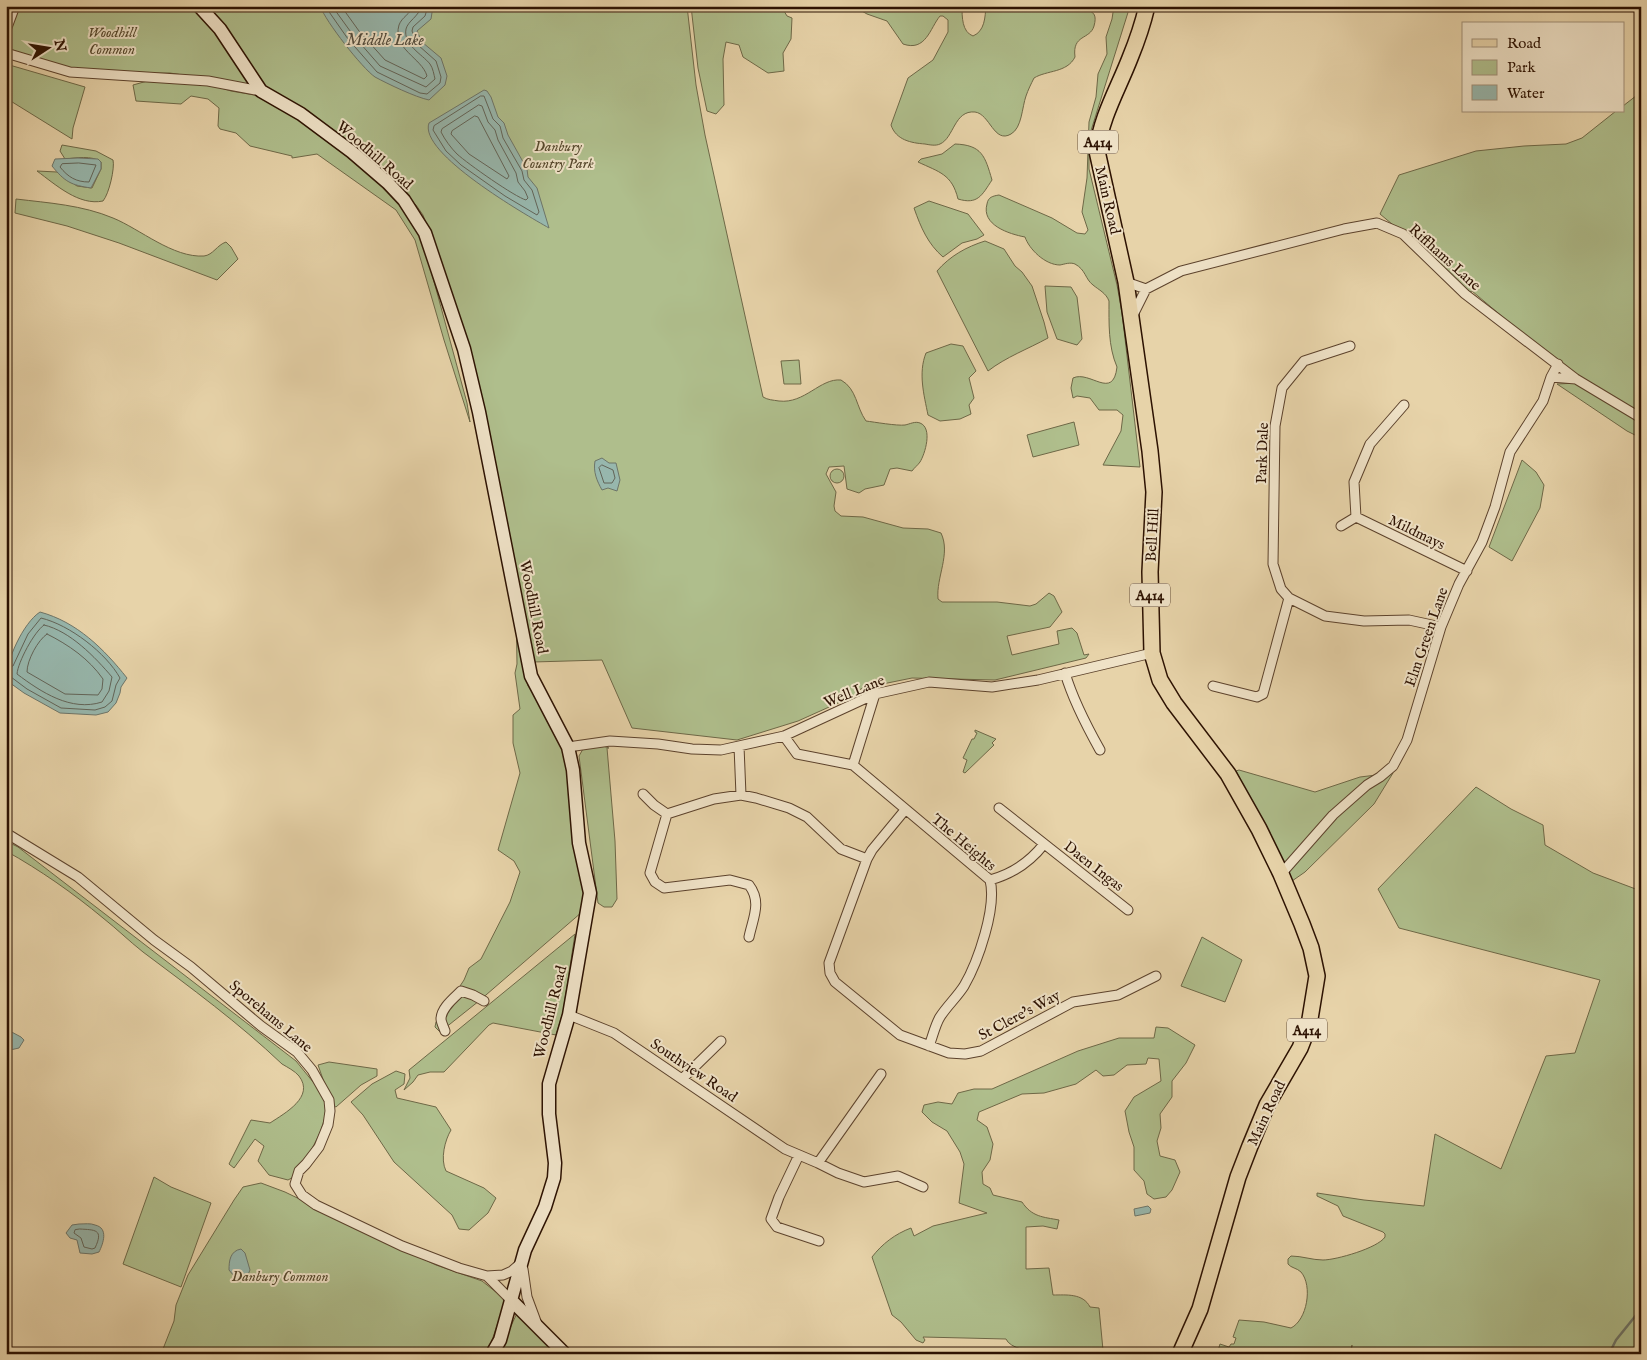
<svg xmlns="http://www.w3.org/2000/svg" width="1647" height="1360" font-family="'IM FELL English',serif">
<rect width="100%" height="100%" fill="#e7d3a9"/>
<filter id="stains"><feTurbulence type="fractalNoise" baseFrequency=".004" numOctaves="4"/><feColorMatrix values="0 0 0 0 .2 0 0 0 0 .09 0 0 0 0 .02 0 0 0 .5 -.17"/></filter>
<radialGradient id="worn" r=".72"><stop offset=".6" stop-color="#630" stop-opacity="0"/><stop offset="1" stop-color="#630" stop-opacity=".3"/></radialGradient>
<path fill="#afbe8c" stroke="#6e6847" d="M18,6H195L208,20L250,82L246,85L170,73L109,74L59,67L10,49L8,33Z
M207,6H687L696,85L705,135L763,397C768,400 773,400 779,401C805,404 820,378 841,380C857,389 856,407 866,421C874,422 897,426 905,425C910,424 915,421 920,423C933,428 925,454 920,462C918,465 914,468 912,471L897,468L890,469L884,485L865,489L859,493L847,489L844,466L829,467L826,474L836,492L834,506L835,511L841,516L863,517L903,528L928,529L941,533C951,554 936,577 938,599L942,602H997L1030,606L1036,604L1049,593L1054,596L1062,612L1050,627L1007,636L1012,655L1059,644L1057,631L1072,628L1077,633L1084,655L1089,654L1086,658L995,680L912,678L863,688L857,691L858,694L798,721L737,740L632,728L602,660L533,662L437,252L423,215L416,205L375,167L263,88Z
M691,6H781L787,16L792,18L791,39L783,53L784,71L768,73L743,57L739,45L726,42L723,59L724,105L716,114L707,111L698,68Z
M853,6H962C962,17 962,32 973,36C985,31 985,17 986,6H1063C1065,7 1068,9 1070,10C1081,12 1100,5 1094,26C1090,40 1072,34 1075,57C1067,73 1047,70 1034,78C1031,84 1028,90 1026,96C1022,107 1022,128 1011,134C994,144 990,114 975,112C954,110 954,138 940,144C936,146 930,145 925,144C911,143 896,140 891,125L908,78L933,60L948,32V20L943,16H940C930,28 926,52 903,44L887,21L867,14Z
M1114,6H1130L1089,137V169L1117,285L1122,313L1140,467L1103,465L1121,431L1123,415L1117,410H1099L1090,398L1077,396L1073,398L1071,388L1073,378C1090,370 1113,401 1117,367C1108,346 1109,323 1109,301C1106,293 1099,290 1093,285C1085,279 1086,270 1075,264C1070,262 1065,264 1060,265C1045,265 1029,249 1025,237C1009,234 981,225 987,204C988,197 993,196 999,195L1052,218L1077,233L1085,234L1088,230L1082,212L1087,178L1089,122L1096,97L1098,74L1107,54L1106,37L1112,19Z
M6,64L85,87L73,128L72,139L9,100Z
M151,80L205,83L231,91L260,96L304,121L398,199L417,219L467,403L470,422L444,340L415,240L396,210L317,154L292,158V156L250,146L236,133L220,129L218,126L219,108L208,99L191,96L181,104L136,101L133,85Z
M1641,92V438L1627,431L1557,384L1577,383L1563,368L1472,291L1470,292L1458,285L1440,264L1380,214L1399,175L1476,151L1524,146L1566,144L1582,138L1616,111H1623V106Z
M955,144C982,145 985,156 992,180C982,195 978,205 958,199C952,174 939,172 918,162L921,159L942,154Z
M62,145L96,151L113,160C115,168 109,194 103,201C79,206 56,185 37,171L57,172L77,186L92,188L101,169V162C92,155 76,158 65,159L60,151Z
M16,199C49,203 82,205 113,218C140,229 173,258 204,256C213,255 217,245 226,242L231,247L238,259L217,280L119,243L67,226L15,213Z
M929,201L968,214L984,235L977,239L962,243L943,257C928,244 921,228 914,208Z
M985,241L1004,249L1015,266L1022,272L1032,286L1044,322L1048,338C1028,349 1006,357 988,371L937,271C950,256 966,247 985,241Z
M1045,286L1071,287L1077,297L1082,339L1077,345L1057,339L1047,312Z
M951,344L963,346L976,371L969,378L974,398L969,405L971,414L960,419L940,421L928,415C924,395 918,373 926,353Z
M799,360L801,384H784L781,361Z
M1074,422L1079,445L1033,457L1027,435Z
M1522,460L1536,472L1544,485L1540,508L1512,561L1489,547Z
M830 476a7 7 0 1 1 14 0a7 7 0 1 1-14 0Z
M516,600L528,686L539,699L561,744L569,769L584,900L582,912L479,1001L440,1032L435,1027L436,1022L464,980L469,968L481,959L510,902L520,872L514,861L498,850L520,773L513,743V715L520,709L515,673L517,664Z
M975,730L996,739L992,743L994,745L965,773L963,772L967,760L963,758L972,739H974L977,733L975,732Z
M603,746L609,748H607L615,841L617,899L612,907H604L598,903L579,756L583,749Z
M1239,770L1315,792L1360,777L1393,773L1374,804L1305,872L1292,881L1236,771Z
M1476,787L1511,809L1543,825L1545,845L1593,873L1641,891V1354H1351L1352,1345L1350,1354H1217L1220,1344L1229,1347L1231,1344H1234L1236,1338L1233,1337L1239,1320L1264,1322L1291,1328C1307,1320 1313,1286 1301,1272C1297,1268 1291,1268 1288,1264V1259L1291,1256C1302,1256 1312,1260 1323,1260C1336,1260 1378,1248 1385,1237V1234L1383,1232L1343,1216L1338,1206L1317,1196V1193L1364,1200L1424,1206L1435,1134L1501,1169L1546,1056L1575,1053L1600,980L1399,928L1378,889Z
M6,841L18,847L296,1061L322,1093L327,1111L320,1133L299,1174L288,1180L269,1175L258,1161L264,1146L255,1139L234,1168L229,1164L251,1120L270,1123C285,1113 315,1097 299,1076C295,1071 287,1067 282,1064C239,1023 191,988 143,952C129,941 117,929 103,918C73,893 40,870 6,851Z
M575,934L563,1012L556,1035L493,1023L489,1025L444,1072H430L418,1075L413,1082L404,1090L410,1078L409,1070Z
M1202,937L1242,960L1225,1002L1181,986Z
M1156,1027L1168,1028L1195,1045L1186,1063L1172,1081V1097L1160,1114L1161,1128L1157,1141L1160,1156L1175,1160L1180,1172L1172,1190L1166,1197L1154,1199L1147,1194L1144,1181L1134,1170V1147L1129,1132L1125,1111L1134,1097L1161,1081L1159,1059L1148,1058L1146,1064L1127,1065L1114,1075L1103,1076L1096,1070L1076,1084L1044,1093L1022,1094L979,1112L977,1120L987,1127L993,1144L990,1160L982,1172L983,1184L990,1188L993,1195L1022,1202C1032,1217 1043,1217 1059,1220L1057,1229L1043,1226L1026,1227V1269L1049,1268L1053,1295C1066,1295 1083,1293 1090,1307L1099,1308L1103,1350C1085,1354 1014,1358 1006,1339L923,1337L925,1340L923,1343L916,1340L901,1322L892,1315L872,1257C882,1244 895,1234 911,1228L914,1236L933,1226L987,1213L959,1203L964,1164L960,1152L947,1131L932,1122L922,1112L924,1105L938,1102L952,1104L958,1093L974,1089H992L1078,1051L1119,1038H1154Z
M329,1062L377,1069V1076L361,1085L336,1107L332,1105L318,1065Z
M396,1071L405,1074L404,1084L395,1090L397,1098L436,1107L451,1130C445,1140 440,1159 446,1171L484,1188L496,1198L488,1213L469,1230L459,1229L452,1215L394,1162L363,1115L351,1102L372,1084Z
M154,1177L171,1187L211,1203L181,1287L123,1264Z
M261,1183L285,1192L436,1265L482,1281L501,1296L505,1302L488,1352L486,1354L414,1352L410,1354H161L174,1321L176,1305L188,1275L234,1200L243,1187Z
M518,1311L560,1354H498Z"/>
<path fill="#97b7ad" stroke="#6d7569" d="M320,6H433L431,19L417,31L422,42L441,58L447,76L445,85L429,100C415,97 388,84 375,77C362,68 326,22 320,6Z
M484,90L487,91L491,97L498,117L504,123L508,135L527,169L528,177L537,188L549,228C526,215 418,153 429,123Z
M78,158L98,159L101,162V169L91,188C71,185 65,182 52,166L55,159Z
M602,458L609,463H616L620,480L617,491L608,488L602,490C597,481 593,472 595,461Z
M40,612C77,622 104,649 127,678L121,687L120,693L116,703L108,712L96,715L60,713L24,693L6,680C6,661 23,623 40,612Z
M6,1029L21,1037L24,1040L19,1048L10,1050L6,1049Z
M1148,1206L1151,1209L1150,1213L1135,1216L1134,1209Z
M79,1224C84,1224 91,1223 95,1225C109,1228 103,1244 99,1252L92,1254L80,1253L77,1240L70,1238L66,1233L72,1225Z
M241,1249L245,1253L250,1270L247,1277L241,1279L234,1276L229,1270C229,1261 230,1251 241,1249Z"/>
<g fill="none" stroke-linecap="round" stroke-linejoin="round">
<path stroke="#626458" stroke-width="1" d="M325,6L348,39L377,72L420,93L427,94L440,83L441,77L436,61L418,45L412,31L413,27L425,16L428,6
M332,6L353,35L380,66L426,87L435,79C434,75 433,68 430,64C422,54 403,45 406,29C408,21 418,17 422,6
M341,6L359,31L385,60L424,79L427,76C422,58 392,49 399,25C402,17 410,14 414,6
M481,96H484L493,119L500,126L503,138L522,171L524,180L532,190L539,212L537,215L505,196L461,165L446,151L433,130L434,126Z
M479,105L482,106L488,122L495,130L498,140L516,173L518,182L525,191L528,198L526,200C515,197 468,164 457,154C451,148 445,140 441,132L442,129Z
M475,116L478,117L509,176L507,179L469,154L451,134L452,131Z
M79,163L96,165L89,182C76,182 68,177 60,167L62,164Z
M602,465L613,470L615,478L612,483H604L599,468Z
M44,625C70,631 95,657 112,677L109,691L102,702C71,712 41,692 17,674C18,662 34,632 44,625Z
M47,634C69,645 89,659 103,679L102,689L98,695L65,694L27,672C27,660 38,640 47,634Z
M6,668L13,666L28,634L41,618C70,625 106,653 120,678L116,685L112,701L105,707L95,710L61,708L27,689L11,677H6
M80,1229C95,1230 104,1229 95,1248L92,1249L84,1247L81,1238L74,1233L75,1230Z"/>
<path stroke="#6d7569" stroke-width="2.5" d="M1609,1354L1616,1340L1641,1309"/>
<defs>
<path id="street" d="M6,30L15,6
M6,53L70,72L208,81L261,91
M1126,282L1146,289
M1133,315L1146,289L1181,271L1344,229L1377,223L1403,234L1465,294L1576,379L1641,418
M1350,346L1304,361L1282,388L1275,426L1273,564L1281,589L1289,598L1325,616L1364,621L1409,620L1441,627
M1551,377L1576,379
M1404,405L1370,444L1354,482L1356,517L1467,571
M1341,526L1356,517
M1065,673C1073,700 1086,725 1100,750
M1213,686L1257,697L1263,694L1289,598
M784,736L797,754L853,765L990,880C997,907 978,962 964,986C957,997 947,1006 940,1017C935,1025 933,1036 929,1046
M739,746L741,795
M568,747L610,741L658,744L692,749L721,750L784,736L875,694L929,682L992,687L1038,680L1152,653
M853,765L875,694
M643,794L654,805L667,814L714,799L741,795L756,798L789,808L807,817L841,849L867,859
M999,808L1128,910
M905,810L872,850L867,859L829,963L830,973L835,982L900,1035L949,1053L965,1054L981,1051L1073,1002L1118,995L1156,976
M667,814L650,873L655,882L664,888L730,880L749,885C762,902 753,918 749,937
M6,833L78,877L154,940L191,967L261,1026L297,1052L312,1070L329,1100L330,1111L328,1125L319,1147L306,1164L299,1171L295,1184L302,1195L316,1205L402,1246L459,1268L487,1276L503,1275L512,1271L520,1264
M1281,874L1333,815L1367,785L1380,777L1393,766L1407,740L1441,627L1459,584L1482,542L1495,507L1510,452L1543,401L1551,377L1558,364
M990,880C1012,874 1030,862 1044,844
M569,1015L614,1033L785,1149L818,1163L881,1074
M445,1031C444,1028 441,1022 441,1019C441,1008 454,998 461,991L473,995L484,1001
M682,1079L721,1041
M799,1155L779,1197L771,1219L777,1227L819,1241
M818,1163L838,1173L864,1182L898,1176L923,1187
M523,1269L527,1297L537,1324
M487,1276L511,1300"/>
<path id="secondary" d="M199,6L220,29L261,91L301,114L352,152L388,183L404,200L425,233L464,349L479,412L531,676L568,747L573,770L579,843L590,893L569,1015L549,1084V1114L555,1163L554,1178L545,1207L525,1250L500,1340L492,1354
M511,1300L565,1354"/>
<path id="primary" d="M1147,6C1143,23 1137,41 1130,58C1118,89 1101,117 1097,151L1126,282L1150,451L1154,492L1150,572L1152,653L1160,680L1174,703L1228,774L1259,829L1281,874L1302,924L1311,948L1317,976L1309,1025L1300,1048L1267,1105L1250,1146L1238,1177L1200,1309L1180,1354"/>
</defs>
<use href="#street" stroke="#5c422c" stroke-width="11"/>
<use href="#secondary" stroke="#2d1202" stroke-width="15"/>
<use href="#primary" stroke="#2d1202" stroke-width="18"/>
<use href="#street" stroke="#efe2c7" stroke-width="9"/>
<use href="#secondary" stroke="#efe2c7" stroke-width="12"/>
<use href="#primary" stroke="#e7d3a9" stroke-width="15"/>
</g>
<g text-anchor="middle" stroke-width="4" stroke-linejoin="round" paint-order="stroke">
<g fill="#efe2c7" stroke="#67503d" stroke-width="1">
<rect x="1078" y="130.5" width="40" height="23" rx="4"/>
<rect x="1130" y="583.5" width="40" height="23" rx="4"/>
<rect x="1287" y="1018.5" width="40" height="23" rx="4"/>
</g>
<g font-size="14" font-weight="bold" fill="#2d1202">
<text x="1098" y="147">A414</text>
<text x="1150" y="600">A414</text>
<text x="1307" y="1035">A414</text>
</g>
<g font-size="15" font-style="italic" fill="#54462b" stroke="#efe2c7">
<text x="112" y="37">Woodhill<tspan x="112" dy="17">Common</tspan></text>
<text x="558" y="151">Danbury<tspan x="558" dy="17">Country Park</tspan></text>
<text x="280" y="1281">Danbury Common</text>
</g>
<g font-size="15" fill="#2d1202" stroke="#efe2c7">
<text transform="translate(375 155) rotate(41)" y="5">Woodhill Road</text>
<text transform="translate(1108 200) rotate(77)" y="5">Main Road</text>
<text transform="translate(1445 257) rotate(42)" y="5">Riffhams Lane</text>
<text transform="translate(1262 453) rotate(-88)" y="5">Park Dale</text>
<text transform="translate(1417 532) rotate(26)" y="5">Mildmays</text>
<text transform="translate(1152 535) rotate(-87)" y="5">Bell Hill</text>
<text transform="translate(534 607) rotate(79)" y="5">Woodhill Road</text>
<text transform="translate(1426 637) rotate(-71)" y="5">Elm Green Lane</text>
<text transform="translate(854 691) rotate(-22)" y="5">Well Lane</text>
<text transform="translate(964 842) rotate(40)" y="5">The Heights</text>
<text transform="translate(1094 866) rotate(38)" y="5">Daen Ingas</text>
<text transform="translate(550 1012) rotate(-76)" y="5">Woodhill Road</text>
<text transform="translate(1019 1015) rotate(-28)" y="5">St Clere's Way</text>
<text transform="translate(271 1016) rotate(40)" y="5">Sporehams Lane</text>
<text transform="translate(694 1070) rotate(34)" y="5">Southview Road</text>
<text transform="translate(1266 1113) rotate(-65)" y="5">Main Road</text>
</g>
<g font-size="16" font-style="italic" fill="#524c3e" stroke="#efe2c7">
<text x="385" y="45">Middle Lake</text>
</g>
</g>
<rect width="1647" height="1360" fill="none" stroke="#e7d3a9" stroke-width="25"/>
<rect x="8" y="8" width="1632" height="1345" fill="none" stroke="#2d1202" stroke-width="2.5"/>
<rect x="12" y="12" width="1622" height="1335" fill="none" stroke="#2d1202"/>
<rect x="1462" y="22" width="162" height="90" fill="#efe2c7" stroke="#a18f78"/>
<rect x="1472" y="39" width="25" height="8" fill="#e7d3a9" stroke="#a18f78"/>
<text x="1507" y="48" font-size="15" fill="#2d1202">Road</text>
<rect x="1472" y="60" width="25" height="15" fill="#afbe8c" stroke="#a18f78"/>
<text x="1507" y="72" font-size="15" fill="#2d1202">Park</text>
<rect x="1472" y="85" width="25" height="15" fill="#97b7ad" stroke="#a18f78"/>
<text x="1507" y="98" font-size="15" fill="#2d1202">Water</text>
<g transform="translate(48 48) rotate(78)" stroke="#efe2c7" stroke-width="4" paint-order="stroke">
<path d="M0-4L9 19L0 12L-9 19Z" fill="#2d1202"/>
<text y="-8" font-size="14" font-weight="bold" text-anchor="middle" fill="#2d1202">N</text>
</g>
<rect width="100%" height="100%" filter="url(#stains)"/>
<rect width="100%" height="100%" fill="url(#worn)"/>
</svg>
